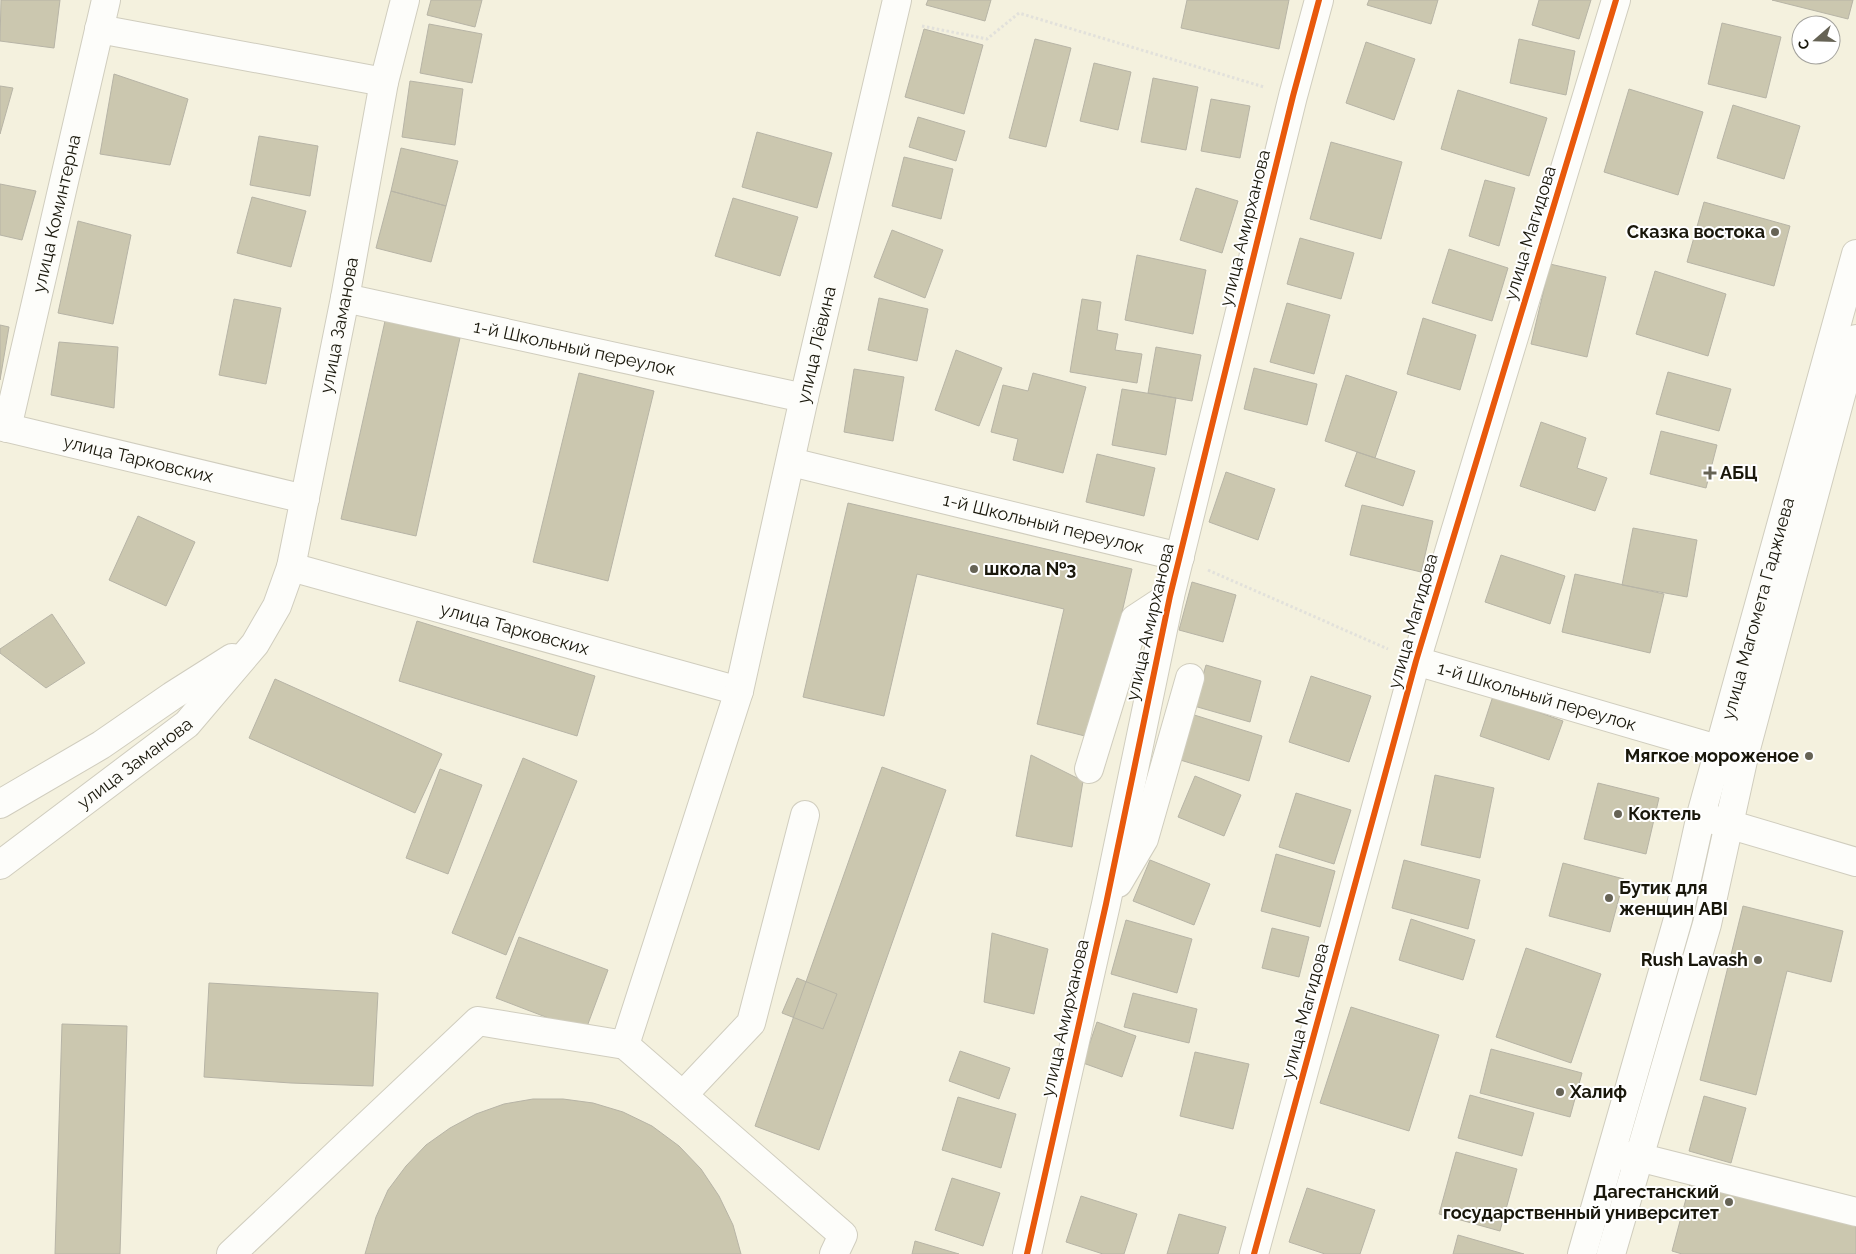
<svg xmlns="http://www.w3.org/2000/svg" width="1856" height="1254" font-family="Raleway,sans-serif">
<rect width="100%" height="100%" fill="#f4f1de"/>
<path fill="#cbc7af" stroke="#b7b4a6" d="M1,0H60L54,48L0,41Z
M431,0H482L475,27L427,15Z
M928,0H991L985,21L926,5Z
M1187,0H1289L1279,49L1181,28Z
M1369,0H1438L1431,24L1367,5Z
M1539,0H1591L1579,39L1532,25Z
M1772,0H1853L1848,19Z
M1722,23L1781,37L1766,98L1708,84Z
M429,24L482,34L472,83L420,73Z
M924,29L983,45L964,114L905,97Z
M1035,39L1071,48L1046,147L1009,138Z
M1519,39L1575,51L1566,95L1510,83Z
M1366,42L1415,59L1394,120L1346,103Z
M1094,63L1131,72L1118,130L1080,121Z
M114,74L188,99L170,165L100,154Z
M1153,78L1198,87L1186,150L1141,142Z
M410,81L463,89L455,145L402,137Z
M0,86L13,88L0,134Z
M1629,89L1703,112L1678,195L1604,172Z
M1458,90L1547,118L1529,176L1441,149Z
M1211,99L1250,106L1240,158L1201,151Z
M1733,105L1800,126L1784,179L1717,158Z
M918,117L965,131L956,161L909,147Z
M757,132L832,153L817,208L742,187Z
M259,136L318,146L310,196L250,185Z
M1331,142L1402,162L1381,239L1310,219Z
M401,148L458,161L446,206L391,191Z
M904,157L953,169L941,219L892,206Z
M1485,180L1515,188L1499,246L1469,236Z
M0,184L36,191L22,240L0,235Z
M1196,188L1238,201L1222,253L1180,240Z
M391,191L446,206L431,262L376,248Z
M252,197L306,211L291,267L237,253Z
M733,198L798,217L780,276L715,256Z
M1704,202L1790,226L1774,286L1687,262Z
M78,221L131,235L113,324L58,313Z
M892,230L943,250L925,298L874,277Z
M1300,238L1354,253L1341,299L1287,284Z
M1449,249L1508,268L1492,321L1432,303Z
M1137,255L1206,270L1193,334L1125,320Z
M1550,264L1606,277L1587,357L1531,344Z
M1655,271L1726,294L1708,356L1636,334Z
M879,298L928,309L917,361L868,350Z
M234,299L281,308L266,384L219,375Z
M1082,299L1101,302L1097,330L1118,334L1115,350L1142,354L1137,383L1070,372Z
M1287,303L1330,315L1314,374L1270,362Z
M1423,318L1476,335L1460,390L1407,374Z
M385,321L460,338L416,536L341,519Z
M0,325L9,327L0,380Z
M59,342L118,347L114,408L51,395Z
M1156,347L1201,355L1192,401L1148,393Z
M956,350L1002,368L979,426L935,410Z
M1254,368L1317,384L1307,425L1244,409Z
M854,369L904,377L893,441L844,432Z
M1668,372L1731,389L1719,431L1656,414Z
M579,373L654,391L608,581L533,562Z
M1033,373L1086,387L1063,473L1013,460L1018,439L991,432L1003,385L1028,391Z
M1346,375L1397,392L1375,458L1325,441Z
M1122,389L1176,398L1166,455L1112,445Z
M1541,422L1586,438L1577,468L1607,478L1595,511L1520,486Z
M1661,431L1717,445L1706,488L1650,474Z
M1357,452L1415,471L1403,506L1345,486Z
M1097,454L1155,468L1144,516L1086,502Z
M1226,472L1275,489L1258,540L1209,522Z
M848,503L1132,569L1093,738L1037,724L1064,609L917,574L884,716L803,697Z
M1362,505L1433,521L1421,572L1350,555Z
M138,516L195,542L166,606L109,580Z
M1633,528L1697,540L1687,597L1622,585Z
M1501,555L1565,576L1550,624L1485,602Z
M1575,574L1664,594L1650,653L1562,632Z
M1192,582L1236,595L1223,642L1179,630Z
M52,614L85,663L46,688L0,653V649Z
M417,621L595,676L577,736L399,681Z
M1206,665L1261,681L1250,722L1194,706Z
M1311,676L1371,696L1349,762L1289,742Z
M275,679L442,754L415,813L249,738Z
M1493,696L1563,721L1549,760L1480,736Z
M1191,714L1262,736L1249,781L1177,759Z
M1031,755L1083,781L1072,847L1016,836Z
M523,758L577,781L506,955L452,933Z
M882,767L946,790L819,1150L755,1126Z
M440,769L482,785L448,874L406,858Z
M1435,775L1494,788L1480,858L1421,845Z
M1195,776L1241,795L1224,836L1178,817Z
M1598,783L1659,798L1646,854L1584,839Z
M1296,793L1351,810L1334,864L1279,847Z
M1276,854L1335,871L1320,927L1261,911Z
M1150,860L1210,884L1194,925L1133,901Z
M1404,860L1480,880L1468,929L1392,908Z
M1563,863L1624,879L1610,932L1549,916Z
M1743,906L1843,931L1831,982L1787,971L1756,1095L1700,1080Z
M1411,919L1475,940L1463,980L1399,960Z
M1126,920L1192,939L1177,993L1111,974Z
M1272,928L1309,937L1299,977L1262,968Z
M992,933L1048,949L1034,1014L984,1002Z
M519,937L608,970L585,1032L496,998Z
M1526,948L1601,974L1571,1063L1496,1037Z
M797,978L837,994L823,1029L782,1013Z
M209,983L378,993L373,1086L291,1083L204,1077Z
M1133,993L1197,1009L1189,1043L1124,1027Z
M1351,1007L1439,1035L1409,1131L1320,1103Z
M1097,1022L1136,1036L1122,1077L1083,1063Z
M62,1024L127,1026L120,1254H55Z
M1491,1049L1582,1073L1570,1117L1480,1093Z
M960,1051L1010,1068L999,1099L949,1081Z
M1195,1052L1249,1064L1233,1129L1180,1116Z
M1470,1095L1534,1113L1522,1156L1458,1138Z
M1704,1096L1746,1108L1731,1163L1689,1151Z
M958,1097L1016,1114L1001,1168L942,1150Z
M533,1099H563L593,1103L623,1112L652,1126L679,1146L701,1169L719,1196L733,1225L741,1254H365L376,1217L388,1190L406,1166L426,1145L450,1128L476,1114L504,1104Z
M1456,1152L1517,1169L1500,1231L1439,1214Z
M952,1178L1000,1193L983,1246L935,1230Z
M1691,1180L1856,1224V1254H1682L1672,1251Z
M1307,1188L1375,1210L1360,1254H1325L1289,1242Z
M1081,1196L1137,1214L1124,1254H1103L1066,1242Z
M1179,1214L1226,1227L1218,1254H1167Z
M1458,1235L1524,1254H1453Z
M915,1241L959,1254H912Z"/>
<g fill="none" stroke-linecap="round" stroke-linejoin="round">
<defs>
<g id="minor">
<path d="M99,29L384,82"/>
<path id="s1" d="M345,298L804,398"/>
<path id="s2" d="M0,426L305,499"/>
<path id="s3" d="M7,428L106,0"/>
<path id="s4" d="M791,462L1180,557"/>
<path id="s5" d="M291,567L739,691"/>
<path id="s6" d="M1416,661L1741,756"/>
<path d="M1089,769L1135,619L1170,596"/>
<path d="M0,804L101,745L172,696L232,658"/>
<path id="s7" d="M0,865L187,724L255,644L277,606L291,567L345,298L384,82L405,0"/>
<path d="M1118,883L1144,839L1190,678"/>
<path d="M625,1045L843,1235L834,1254"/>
<path d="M683,1095L751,1023L805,815"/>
<path d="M1615,1155L1638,1157L1856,1212"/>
<path id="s8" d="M231,1254L478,1021L625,1045L739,691L804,398L897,0"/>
<path d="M1027,1254L1106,904L1170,596L1293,96L1319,0"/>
<path d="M1254,1254L1416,661L1616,0"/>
</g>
<g id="major">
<path d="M1711,819L1856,862"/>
<path id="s9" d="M1582,1254L1678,919L1701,815L1856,254"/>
<path d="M1611,1254L1707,924L1744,756L1856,339"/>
</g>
</defs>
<use href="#minor" stroke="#d0cdbe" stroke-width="30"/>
<use href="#major" stroke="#d0cdbe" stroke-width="30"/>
<path stroke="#e2e1db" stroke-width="3" stroke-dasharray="2.5 2.5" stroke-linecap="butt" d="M922,26L987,39L1019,13L1264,87
M1208,570L1388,649"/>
<use href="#minor" stroke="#fdfdfa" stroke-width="28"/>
<use href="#major" stroke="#fdfdfa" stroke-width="28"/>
<defs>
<path id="cycleway" d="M1027,1254L1106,904L1170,596L1293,96L1319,0
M1254,1254L1416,661L1616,0"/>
</defs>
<use href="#cycleway" stroke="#fff" stroke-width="9"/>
<use href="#cycleway" stroke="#e8590c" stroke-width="6"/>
</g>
<g fill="#666355" stroke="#fff" stroke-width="2">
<circle cx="1775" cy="232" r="5"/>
<path d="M1707.5 465.5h5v5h5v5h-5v5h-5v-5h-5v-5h5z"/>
<circle cx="974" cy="569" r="5"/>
<circle cx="1809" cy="756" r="5"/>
<circle cx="1618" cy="814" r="5"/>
<circle cx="1609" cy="898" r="5"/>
<circle cx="1758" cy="960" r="5"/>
<circle cx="1560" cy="1092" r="5"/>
<circle cx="1729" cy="1202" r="5"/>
</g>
<g text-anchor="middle" stroke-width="4" stroke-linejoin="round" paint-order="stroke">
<g font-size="18" fill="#19170b" stroke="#fff">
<text dy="6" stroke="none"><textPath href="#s3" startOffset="220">улица Коминтерна</textPath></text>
<text transform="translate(1245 228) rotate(-76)" y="6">улица Амирханова</text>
<text transform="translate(1530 233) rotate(-73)" y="6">улица Магидова</text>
<text dy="6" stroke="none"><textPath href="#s7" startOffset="671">улица Заманова</textPath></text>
<text dy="6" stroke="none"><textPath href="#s8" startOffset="1215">улица Лёвина</textPath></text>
<text dy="6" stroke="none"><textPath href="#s1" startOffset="235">1-й Школьный переулок</textPath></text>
<text dy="6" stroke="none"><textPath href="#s2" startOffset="142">улица Тарковских</textPath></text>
<text dy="6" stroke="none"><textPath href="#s4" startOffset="260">1-й Школьный переулок</textPath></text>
<text dy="6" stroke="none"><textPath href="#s9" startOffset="669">улица Магомета Гаджиева</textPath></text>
<text transform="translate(1413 621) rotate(-74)" y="6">улица Магидова</text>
<text transform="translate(1150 622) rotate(-77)" y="6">улица Амирханова</text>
<text dy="6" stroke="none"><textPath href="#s5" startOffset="232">улица Тарковских</textPath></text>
<text dy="6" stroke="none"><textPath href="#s6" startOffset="126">1-й Школьный переулок</textPath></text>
<text dy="6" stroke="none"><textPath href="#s7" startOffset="169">улица Заманова</textPath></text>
<text transform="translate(1305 1011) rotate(-75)" y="6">улица Магидова</text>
<text transform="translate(1065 1018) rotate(-77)" y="6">улица Амирханова</text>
</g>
<g font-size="18" font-weight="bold" fill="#19170b" stroke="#fff" text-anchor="start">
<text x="1765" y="238" text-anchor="end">Сказка востока</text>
<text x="1720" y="479">АБЦ</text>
<text x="984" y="575">школа №3</text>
<text x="1799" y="762" text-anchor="end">Мягкое мороженое</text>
<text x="1628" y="820">Коктель</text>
<text x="1619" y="894">Бутик для<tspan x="1619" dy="21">женщин ABI</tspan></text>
<text x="1748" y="966" text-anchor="end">Rush Lavash</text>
<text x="1570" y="1098">Халиф</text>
<text x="1719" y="1198" text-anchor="end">Дагестанский<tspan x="1719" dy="21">государственный университет</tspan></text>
</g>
</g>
<g transform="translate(1816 40) rotate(250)"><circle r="24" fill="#ffffff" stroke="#a3a29d"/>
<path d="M0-4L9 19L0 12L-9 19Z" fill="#666355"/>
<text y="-8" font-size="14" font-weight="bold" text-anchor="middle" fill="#19170b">С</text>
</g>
</svg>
